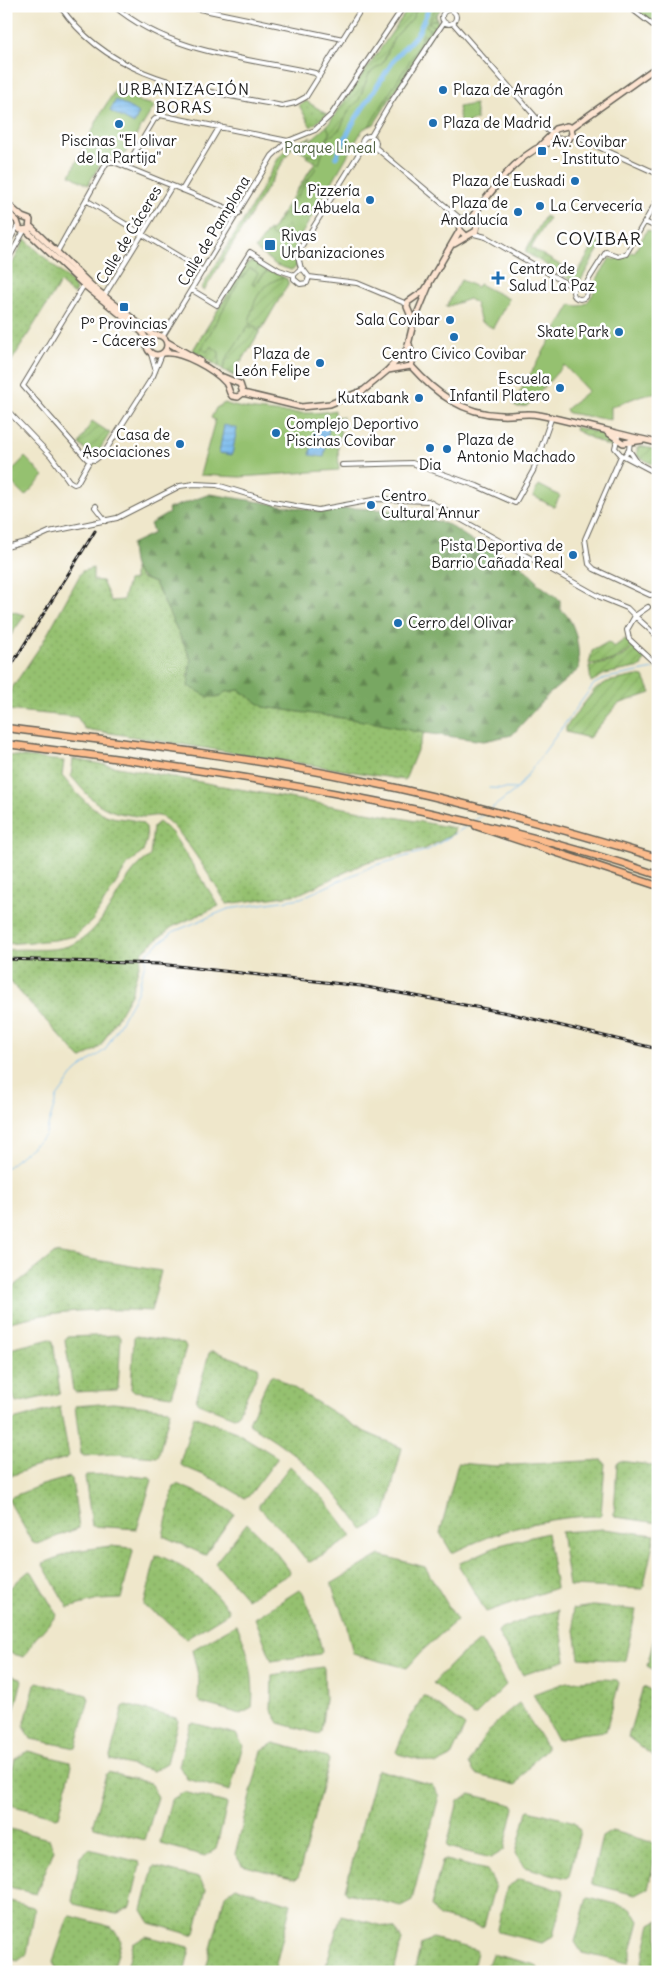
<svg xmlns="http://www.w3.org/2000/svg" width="664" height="1978" font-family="Delius,sans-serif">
<defs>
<pattern id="grass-dots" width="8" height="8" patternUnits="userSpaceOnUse" patternTransform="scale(1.25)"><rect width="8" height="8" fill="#95c16f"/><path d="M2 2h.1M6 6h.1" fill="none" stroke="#80a560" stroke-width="1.8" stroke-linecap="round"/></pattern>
<pattern id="forest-firs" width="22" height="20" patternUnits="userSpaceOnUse" patternTransform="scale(1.25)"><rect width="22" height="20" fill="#78a762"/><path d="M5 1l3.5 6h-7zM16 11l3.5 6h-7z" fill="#628750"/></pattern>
<pattern id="garden-furrows" width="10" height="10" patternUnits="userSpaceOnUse" patternTransform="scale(1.25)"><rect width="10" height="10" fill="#95c16f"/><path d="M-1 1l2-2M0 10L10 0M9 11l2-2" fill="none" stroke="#80a560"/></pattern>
<pattern id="water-rules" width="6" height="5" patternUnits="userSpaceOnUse" patternTransform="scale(1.25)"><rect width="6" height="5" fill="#78baed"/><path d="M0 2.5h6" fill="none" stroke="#679fcb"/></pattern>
</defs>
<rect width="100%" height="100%" fill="#fff"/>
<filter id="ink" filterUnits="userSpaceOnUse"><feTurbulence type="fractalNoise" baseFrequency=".02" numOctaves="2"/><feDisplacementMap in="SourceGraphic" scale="10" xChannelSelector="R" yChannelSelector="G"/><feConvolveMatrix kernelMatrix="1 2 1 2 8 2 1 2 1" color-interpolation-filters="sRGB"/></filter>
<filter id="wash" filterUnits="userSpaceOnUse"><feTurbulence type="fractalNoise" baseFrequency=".0096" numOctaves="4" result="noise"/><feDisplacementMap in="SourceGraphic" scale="20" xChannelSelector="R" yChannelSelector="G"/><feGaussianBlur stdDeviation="1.12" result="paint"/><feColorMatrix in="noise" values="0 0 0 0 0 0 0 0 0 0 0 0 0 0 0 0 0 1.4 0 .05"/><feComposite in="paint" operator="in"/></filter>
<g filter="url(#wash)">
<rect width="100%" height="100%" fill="#efe7cb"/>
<path fill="url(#grass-dots)" stroke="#586e46" d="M306,101L327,114L311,127L299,105Z
M311,137L299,150L292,147L204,291L201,289L248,213L279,157L293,144Z
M25,239L72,283L76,290L74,295L60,283L6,370V276Z
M93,568V580L102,581L111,601L123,600L128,581L134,580V568L141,578L155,583L191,659L188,677L225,692L239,690L264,707L371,722L424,733L405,780L85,729L77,717L6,710V697L43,642L82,571Z
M6,610L25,615L6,642Z
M6,755L64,761L62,776C75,791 86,806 106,815C119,821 137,816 146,827L147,839L143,852L128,864L93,920L75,936L55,940L6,944Z
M73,759L455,828L453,834L425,849L367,862L299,894L227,904C216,887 177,820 159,816C155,815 149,817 144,817C103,812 97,807 71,776Z
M159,822L172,833L219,906L172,927L143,951L131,994L100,1047L81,1059L6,977V950C24,948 43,951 60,948C108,940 114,879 150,856L153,827Z
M55,1253L161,1271L151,1311C101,1308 55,1310 6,1323V1292Z
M119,1335L121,1337L118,1388L116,1390L75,1392L73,1390L65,1340L67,1337Z
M136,1336L184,1343L186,1347L172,1396L133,1391L131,1389L134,1338Z
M50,1339L53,1341L60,1392L58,1394L16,1403L6,1376V1350Z
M213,1351L258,1367L259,1370L237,1416L234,1417L198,1403L196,1401L209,1353Z
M273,1375L363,1431L402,1448L384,1518L363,1530C333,1486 297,1451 250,1425L249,1422L270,1376Z
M113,1403L168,1409L170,1411L158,1457L115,1454L84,1456L81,1454L75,1406Z
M60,1407L69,1456L67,1458L31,1468L6,1478V1422Z
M194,1416L236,1432L277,1457V1459L248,1497L245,1498L213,1479L182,1466L180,1463Z
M602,1460L605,1463L601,1514L599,1516C547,1516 499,1530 452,1553L440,1533L458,1463L496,1466Z
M620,1461L658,1466V1523L616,1517L614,1515L617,1463Z
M290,1466L325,1500L351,1535V1538L310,1562L307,1561L286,1534L259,1508V1505Z
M114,1474L150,1478L152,1480L137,1529L92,1526L85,1477L86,1475Z
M70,1477L72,1479L79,1528L37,1544L33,1543L9,1501V1498L39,1486Z
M177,1484L210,1498L234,1514L205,1555L163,1536L174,1486Z
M247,1523L273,1549L290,1571L289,1574L247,1599L215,1563Z
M603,1529L655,1535L643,1589L569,1586L561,1532Z
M547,1533L556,1588L486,1612L459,1566L460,1563L500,1545Z
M110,1546L132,1548L133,1551L121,1599L98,1600L68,1608L43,1565L44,1563L74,1551Z
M158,1555C188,1568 211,1585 229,1611L228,1613L186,1639L162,1617L145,1607L144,1605L156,1556Z
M380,1555L425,1567L457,1620L424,1649L407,1668L353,1654L346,1623L331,1584Z
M29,1571L32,1572L57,1615L35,1639L24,1657L6,1652V1591Z
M299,1590L302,1591L316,1625L322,1652L320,1654L272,1661L255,1618Z
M593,1606L636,1610L625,1660L622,1661L579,1658L572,1609Z
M558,1610L566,1660L523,1675L498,1633L499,1630L528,1618Z
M658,1623V1672L647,1666Z
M235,1625H237C249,1651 255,1679 252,1708L241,1714L201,1703L198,1700L199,1679L192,1650Z
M479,1642H482L506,1685L476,1715L473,1716L433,1683L458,1657Z
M322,1667L324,1668L325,1699L321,1732L319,1734L279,1723L271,1710L272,1675Z
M6,1674L21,1678L22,1681L11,1722L6,1725Z
M603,1679L617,1680L619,1683L606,1731L579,1734L557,1740L533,1694L567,1682Z
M37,1682L87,1695L89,1699L76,1748L31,1739L24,1726L35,1684Z
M643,1687L658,1693V1760L628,1737Z
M423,1696H426L465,1726L451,1757L437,1764L398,1754L396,1752L409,1720Z
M519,1703L546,1746V1749L533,1761L516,1785L475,1774L469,1764C480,1739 497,1719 519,1703Z
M126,1705L176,1718L178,1721L167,1763L153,1771L111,1760L110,1757L123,1707Z
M193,1723L236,1734L243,1745L230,1791L187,1779L179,1766L190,1724Z
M274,1743L327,1757L329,1760L298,1878L295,1879L242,1865L235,1854L262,1750Z
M28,1751L70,1762L72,1765L59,1816L56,1817L6,1804V1793L15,1759Z
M379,1770L432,1785L439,1796L412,1900L401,1906L347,1893L345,1890L376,1772Z
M108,1772L150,1783L158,1797L145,1840L94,1827L93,1824L106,1774Z
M184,1792L226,1803L227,1805L216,1849L205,1856L161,1844L160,1842L171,1800Z
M470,1794L513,1805L514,1808L504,1850L491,1858L448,1847L447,1845L458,1801Z
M529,1810L575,1822L580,1831L569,1876L566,1878L524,1867L516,1853L527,1811Z
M6,1828L49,1839L54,1850L36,1894L6,1886Z
M612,1831L658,1844L648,1888L635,1895L592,1884L591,1882L602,1837Z
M89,1849L139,1862L140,1865L130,1907L116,1914L74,1904L72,1901L80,1857Z
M445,1860L487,1870L495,1884L484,1926L481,1927L438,1916L431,1905L442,1861Z
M155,1867L199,1878L206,1889L195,1933L192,1935L150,1923L142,1910L153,1868Z
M520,1879L563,1890L564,1893L553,1936L542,1943L498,1932L497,1929L507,1887Z
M236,1887L291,1904L274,1972H205L225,1895Z
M589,1897L631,1908L639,1921L628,1963L582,1953L575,1942L587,1898Z
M6,1900L33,1907L35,1909L27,1954L18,1961L6,1958Z
M341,1915L395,1929L402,1940L394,1972H324Z
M71,1916L112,1927L121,1941L113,1972L57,1971L53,1961L68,1918Z
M658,1920V1972L642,1969L641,1966L651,1924Z
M146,1936L189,1947L190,1949L184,1972H126L133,1944Z
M432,1938L476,1950L477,1952L472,1972H414L421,1945Z
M492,1954L536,1965L540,1972H485Z"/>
<path fill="url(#forest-firs)" stroke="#4a623f" d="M210,494L318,511L355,508L388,510L422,516L449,525L473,541L506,556L508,554L537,580L536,582L560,600V609C577,621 579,649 579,669L548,695L512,735L484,741L424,733L371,722L264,707L239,690L225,692L220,697H209L188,686L191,659L155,583C132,575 133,566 131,544L154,533L150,524L169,513L168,509Z"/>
<path fill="#95c16f" stroke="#586e46" d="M410,6H443L436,15L438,24L374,124L363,129L297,242L293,253L294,262L299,265L291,270L276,265L255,249L269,230L271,231L315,162L301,151C310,138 325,130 335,117Z
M631,6H658V26Z
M117,87L140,102L155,105L121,160L110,156L103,159L88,185L70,175L102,111Z
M475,104L477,120L468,122V127L461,128L458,107Z
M647,230L658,236V393L642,395L611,407V420L568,413L566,409L588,391L564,365L527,406L518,407L513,404L571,304C583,310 589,301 594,292L592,287L610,258L615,260L617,258L623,259L631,252L634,253Z
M253,261L268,272L271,271L287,279L288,284L242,361L239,360L237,376H233L193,350L247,263Z
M461,280L477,287L479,284L509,299L493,328L481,322L475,303L469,299L446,307Z
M225,403C241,411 310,417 335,410V416L343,417L338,447L339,470L240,477L200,475L215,420L211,418L216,408Z
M25,457L44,476L25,496L6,477Z
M539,485L560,496L554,507L533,496Z"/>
<path fill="url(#garden-furrows)" stroke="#586e46" d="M410,6H418L412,19L394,38L383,63L369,74L359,100L349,110L340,129L327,139L319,164L306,157L307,155L316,156L330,134L327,126Z
M437,6H443L436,15V20H432L429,23L435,28L374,124L369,126L416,51L423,34L426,36L430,29L426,26Z
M313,166L316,168L288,210L289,241L285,253L281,249L279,238L269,234Z
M545,216L549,218L531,248L567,269L563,275L525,252Z
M596,242L601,245L581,280L575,282L564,276L567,272L576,275Z
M253,261L267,271L254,286L252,284L258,273L250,268L243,277H241L202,348L207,352L211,346L219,352V367L193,350L247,263Z
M284,277L288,281V284L262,329L249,324C253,301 259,284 284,277Z
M248,326L260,331L242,361L240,360L237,368V376L223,370L226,359Z
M92,421L110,433L98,452L90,455L79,444Z
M576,427L608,435L612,438L613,449L575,430Z
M640,446L658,450V467L637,456V448Z
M625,639L633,646C620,660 608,662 589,664L592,651L608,642L614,647Z
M634,647L645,658L641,667L605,674L591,682L589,666C608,663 621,661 634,647Z
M636,676L644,677L651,693L618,704L589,738L566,732V727L595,689L607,682Z"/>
<path fill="url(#water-rules)" stroke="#4a6b84" d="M116,100L139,113L134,124L110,111Z
M316,421L330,423L324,457L310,455Z
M224,425L237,428L232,455L219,453Z"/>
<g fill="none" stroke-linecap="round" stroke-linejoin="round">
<path stroke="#78baed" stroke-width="1" d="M489,788L516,789
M492,808L517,789L594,684L606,678L654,669
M474,821L487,812
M6,1168L45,1136L57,1097L76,1071L105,1050L137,993L148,952L173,932L228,909L301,898L373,866L428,850L469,825"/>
<path stroke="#78baed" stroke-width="5" d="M336,157L353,123L396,57L418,33L430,6"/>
</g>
</g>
<g filter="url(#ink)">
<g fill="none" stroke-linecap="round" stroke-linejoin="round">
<defs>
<path id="street" d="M60,6C111,82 200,89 282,106L295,103L306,97L363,6
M114,6C169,53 246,58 315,73L319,77
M185,6L343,39
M628,6L658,29
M442 17a7 7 0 1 1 14 0a7 7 0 1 1-14 0Z
M453,23L548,131L552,132
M572,135L658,174
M362 143a7 7 0 1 1 14 0a7 7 0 1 1-14 0Z
M371,136L391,102L444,22
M375,147L462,220
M126,167L154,120L160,115L288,141
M182,190L220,126
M86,200L203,271
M451,213L459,224
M645,222L658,228
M474,234L486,237L574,288
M6,247L17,227
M57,252L107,162H114L239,213
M6,263L24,231
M301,269L298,256L301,247L363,147
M294,275V279L300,284L307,283L309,277
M294,275L299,270L303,269L309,277
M309,277L357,283L407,304
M84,285L23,386L87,459L95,460L104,453L153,376L162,354
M573 292a7 7 0 1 1 14 0a7 7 0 1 1-14 0Z
M584,287L606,252L618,256L626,254L658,199
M192,290L217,305L250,252L279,270L294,275
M104,296L172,186
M163,336L272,156L288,141L315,130L331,115L404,6
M151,354L155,368
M6,409L51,456L69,481L74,484L77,483L90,460
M618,436L615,448L622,456
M629,450L637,462
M621,456L585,539L589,564L594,569L650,595L658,594
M624,456L658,474
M624,456L629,450L630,441
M342,465L412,463L477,486L515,503L533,471L551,419
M96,506L95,507L106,521
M6,547L29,541L49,532L117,518L180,486L194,484L217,485L273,502L318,510L378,499L428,501L600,597L627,608L635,616L627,630L629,639L658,666
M648,607L635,616L658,637"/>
<path id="secondary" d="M571,128L658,66
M557,140L552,134L555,129L567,126L571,128
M540,146L552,134
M6,203L22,217
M6,211L17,221
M471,218C494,189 518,150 557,140C561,139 565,140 569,139L572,134L571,128
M17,221L20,230L29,229L30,220L22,217
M31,227L93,287L153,335
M27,231L84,285L142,332L147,340
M454,244L476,231L477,224L471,218H465L459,224L460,230L466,236
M413,321L407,307L408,302L425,290L460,230
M147 345a10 10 0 1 1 20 0a10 10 0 1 1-20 0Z
M167,342L200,361
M409,344L413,359L411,366
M164,353C181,351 214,369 226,383C229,387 228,392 232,396L238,397L243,393
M411,366C436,394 463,414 501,415C514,416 527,412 539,415C579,423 618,434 658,443
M388,370L411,366
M223,377L240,384L243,393
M243,393L301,407L330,404L364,390L388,370L407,349L413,324L429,285
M607,432L623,443L644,440"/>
<path id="highway" d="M6,728C122,743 240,755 354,779C457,800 557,827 658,858
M6,744C228,772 445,804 658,875
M476,826L658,886"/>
</defs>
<use href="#street" stroke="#666359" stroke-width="6"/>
<use href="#secondary" stroke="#666359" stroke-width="8"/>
<use href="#highway" stroke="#666359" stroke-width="9"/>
<use href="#street" stroke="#fff" stroke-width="4"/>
<use href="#secondary" stroke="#fde4d1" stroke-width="5"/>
<use href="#highway" stroke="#fbbb8c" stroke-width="6"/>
<defs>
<path id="rail" d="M6,674L95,531
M6,959L159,964L361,986L508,1013L658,1049"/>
</defs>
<use href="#rail" stroke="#1c1c1c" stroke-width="3"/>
<use href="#rail" stroke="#fff" stroke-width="1" stroke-dasharray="4" stroke-linecap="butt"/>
</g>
</g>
<g fill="#1f6fb2" stroke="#fff" stroke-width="2">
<circle cx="443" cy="90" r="5"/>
<circle cx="433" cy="123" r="5"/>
<circle cx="119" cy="124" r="5"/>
<rect x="537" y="146" width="10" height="10" rx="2.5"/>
<circle cx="575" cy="181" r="5"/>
<circle cx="370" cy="200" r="5"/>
<circle cx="540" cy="206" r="5"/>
<circle cx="518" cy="212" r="5"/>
<rect x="264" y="239" width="12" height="12" rx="2.5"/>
<path d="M495.5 270.5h5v5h5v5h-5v5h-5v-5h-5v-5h5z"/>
<rect x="119" y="302" width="10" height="10" rx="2.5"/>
<circle cx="450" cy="320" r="5"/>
<circle cx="619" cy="332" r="5"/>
<circle cx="454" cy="337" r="5"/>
<circle cx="320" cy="363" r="5"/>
<circle cx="560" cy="388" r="5"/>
<circle cx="419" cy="398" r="5"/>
<circle cx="276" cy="433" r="5"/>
<circle cx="180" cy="444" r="5"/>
<circle cx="430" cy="448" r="5"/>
<circle cx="447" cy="449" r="5"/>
<circle cx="371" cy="505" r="5"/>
<circle cx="573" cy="555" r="5"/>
<circle cx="398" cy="623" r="5"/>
</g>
<g text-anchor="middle" stroke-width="5" stroke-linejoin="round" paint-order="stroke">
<g font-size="15" fill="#1c1c1c" stroke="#fff" text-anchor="start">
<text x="453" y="95">Plaza de Aragón</text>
<text x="443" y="128">Plaza de Madrid</text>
<text x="119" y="146" text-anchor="middle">Piscinas "El olivar<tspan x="119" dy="17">de la Partija"</tspan></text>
<text x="552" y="147">Av. Covibar<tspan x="552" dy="17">- Instituto</tspan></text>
<text x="565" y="186" text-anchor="end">Plaza de Euskadi</text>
<text x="360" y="196" text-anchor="end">Pizzería<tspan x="360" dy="17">La Abuela</tspan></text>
<text x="508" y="208" text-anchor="end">Plaza de<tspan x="508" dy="17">Andalucía</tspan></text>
<text x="550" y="211">La Cervecería</text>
<text x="281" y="241">Rivas<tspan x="281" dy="17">Urbanizaciones</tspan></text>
<text x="509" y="274">Centro de<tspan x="509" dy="17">Salud La Paz</tspan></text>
<text x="440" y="325" text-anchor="end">Sala Covibar</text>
<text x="124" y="329" text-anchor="middle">Pº Provincias<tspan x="124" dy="17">- Cáceres</tspan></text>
<text x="609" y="337" text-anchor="end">Skate Park</text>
<text x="310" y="359" text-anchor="end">Plaza de<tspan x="310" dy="17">León Felipe</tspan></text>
<text x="454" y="359" text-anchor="middle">Centro Cívico Covibar</text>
<text x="550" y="384" text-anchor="end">Escuela<tspan x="550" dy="17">Infantil Platero</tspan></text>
<text x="409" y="403" text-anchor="end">Kutxabank</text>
<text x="286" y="429">Complejo Deportivo<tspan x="286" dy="17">Piscinas Covibar</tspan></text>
<text x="170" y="440" text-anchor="end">Casa de<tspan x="170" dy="17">Asociaciones</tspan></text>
<text x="457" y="445">Plaza de<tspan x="457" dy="17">Antonio Machado</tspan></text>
<text x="430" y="470" text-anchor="middle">Dia</text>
<text x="381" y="501">Centro<tspan x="381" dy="17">Cultural Annur</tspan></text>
<text x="563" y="551" text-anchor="end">Pista Deportiva de<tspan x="563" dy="17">Barrio Cañada Real</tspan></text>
<text x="408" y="628">Cerro del Olivar</text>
</g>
<g font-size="15" fill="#4c5e3d" stroke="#fff">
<text x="330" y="153">Parque Lineal</text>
</g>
<g font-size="15" fill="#1c1c1c" stroke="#fff">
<text transform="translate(214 231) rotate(-59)" y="5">Calle de Pamplona</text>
<text transform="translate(129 235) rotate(-59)" y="5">Calle de Cáceres</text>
</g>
<g font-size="16" letter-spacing="1" fill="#1c1c1c" stroke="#fff">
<text x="184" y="95">URBANIZACIÓN<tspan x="184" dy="18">BORAS</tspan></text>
</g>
<g font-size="18" letter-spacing="1" fill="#1c1c1c" stroke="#fff">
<text x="599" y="245">COVIBAR</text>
</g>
</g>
<rect width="664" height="1978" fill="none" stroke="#fff" stroke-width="25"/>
</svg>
